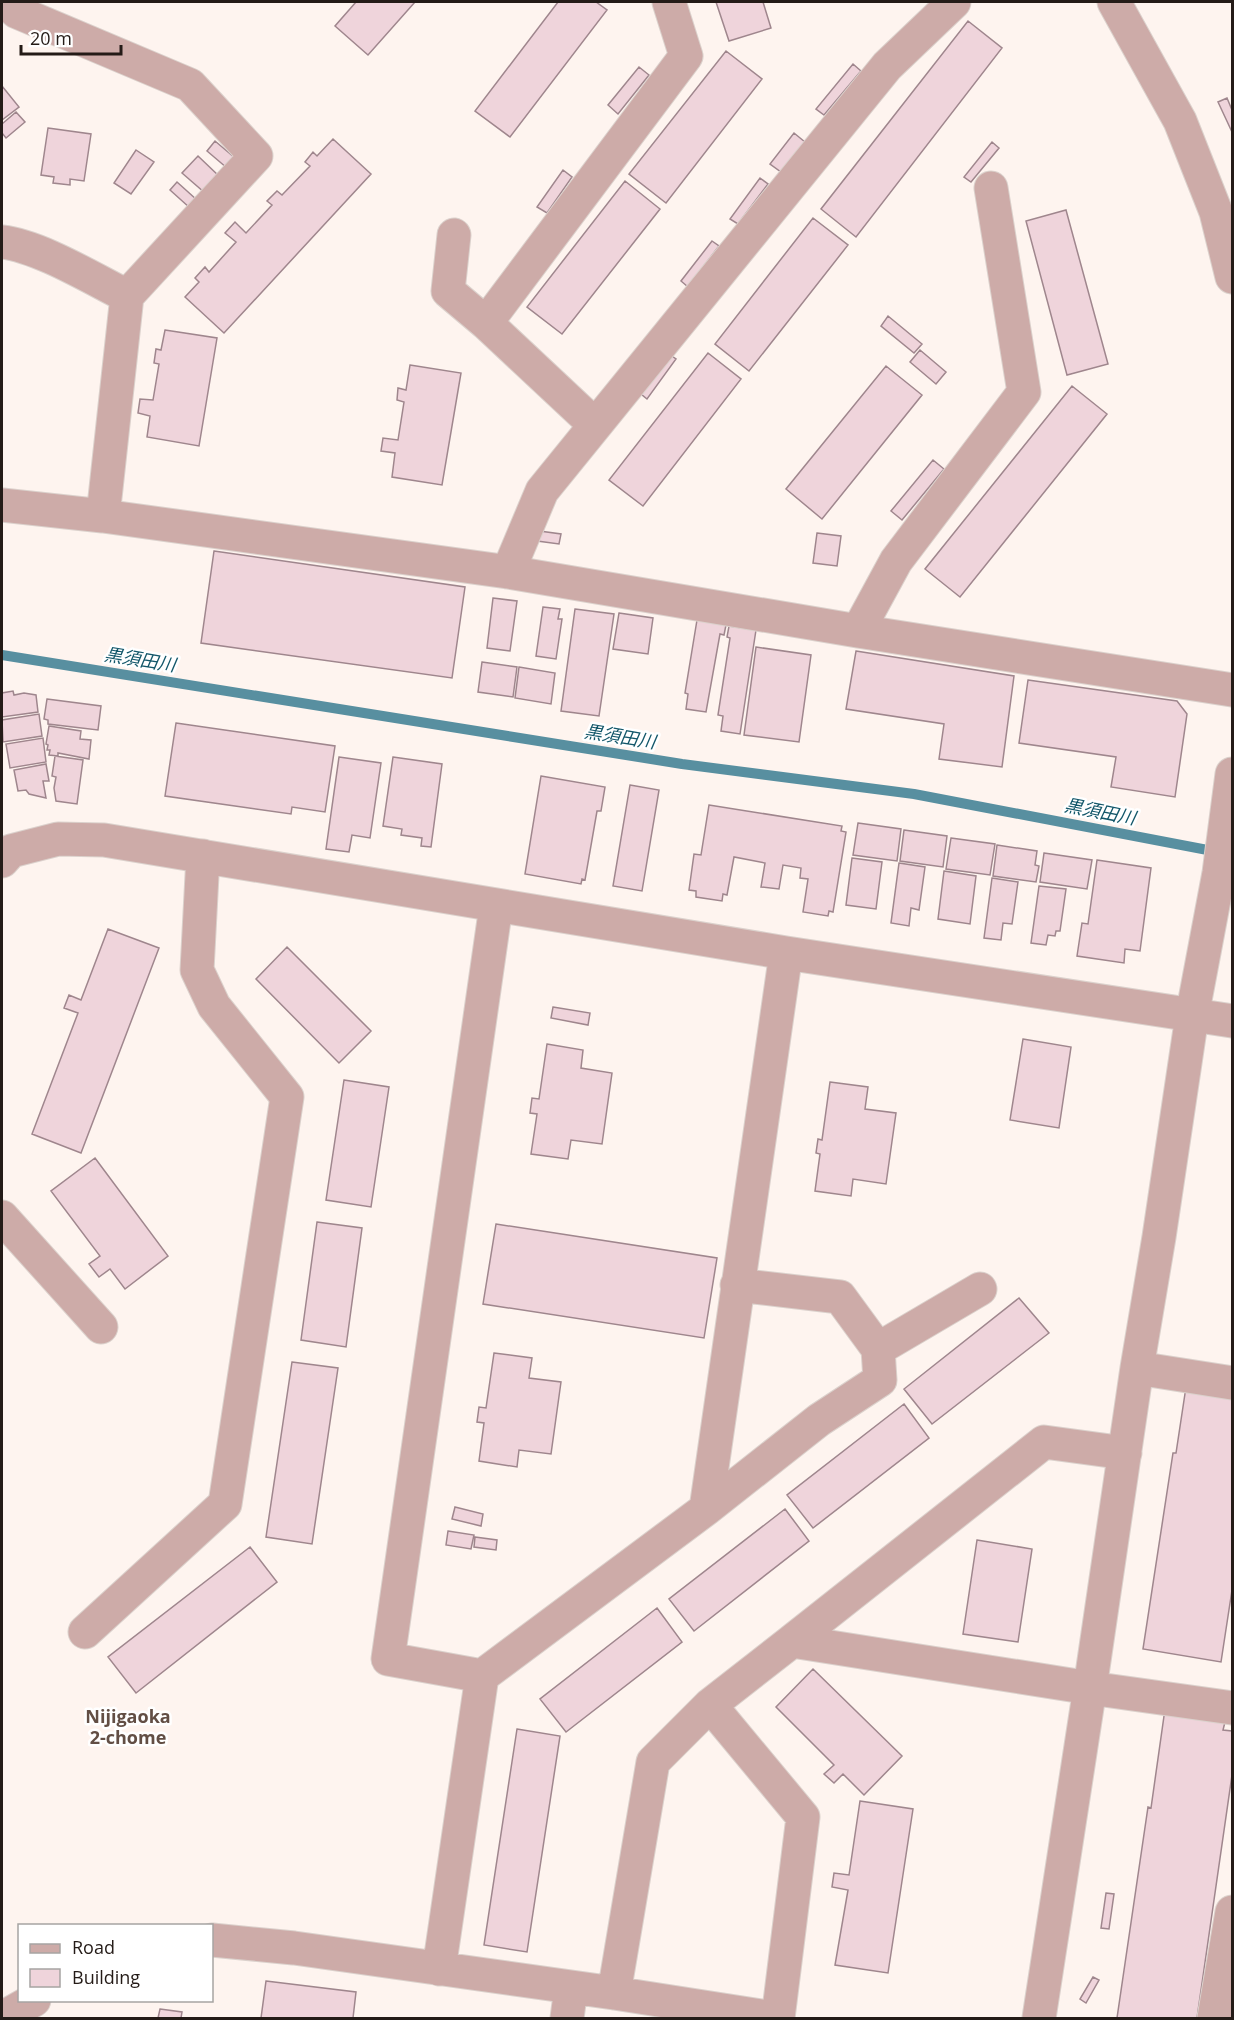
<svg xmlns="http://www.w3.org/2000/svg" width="1234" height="2020" font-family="'Open Sans','Noto Sans JP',sans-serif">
<rect width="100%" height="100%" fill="#fef4ef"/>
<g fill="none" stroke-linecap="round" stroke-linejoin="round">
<path stroke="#588fa0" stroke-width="10" d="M2,655L682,764L914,794L1218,852"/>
</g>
<path fill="#efd4db" stroke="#9f868d" stroke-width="1.5" d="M356,2H415L368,55L335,26Z
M558,2H596L607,10L510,137L475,111Z
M716,2H763L771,28L729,41Z
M968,21L1002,48L856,237L821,209Z
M726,51L762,79L666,203L629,174Z
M853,64L861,71L824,115L816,109Z
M639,67L649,75L618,114L608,105Z
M2,86L19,107L2,120Z
M1227,98L1232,110V132L1218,102Z
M16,112L25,122L6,138L2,133V124Z
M48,128L91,134L84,181L70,179V185L53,183L54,177L41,175Z
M794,133L805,142L781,172L770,164Z
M333,139L371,174L224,333L185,297L199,282L195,278L205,267L209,272L236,242L225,233L235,222L246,233L272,205L267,201L277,191L282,195L310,166L305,162L313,152L317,156Z
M215,141L235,158L227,168L207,151Z
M992,142L999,148L971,182L964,177Z
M136,150L154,162L131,194L114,183Z
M198,156L220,177L205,193L182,173Z
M563,170L572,177L547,213L537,207Z
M760,178L768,184L738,224L730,219Z
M625,181L660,209L562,334L527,307Z
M177,182L197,200L190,208L170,190Z
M1066,210L1108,364L1067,375L1026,221Z
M813,218L848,245L749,371L715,344Z
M712,241L719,246L688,287L681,281Z
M888,316L922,344L914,353L881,326Z
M165,330L217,338L199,446L147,437L150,416L138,413L140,399L153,400L159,364L154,363L156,349L161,350Z
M920,350L946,372L936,384L910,362Z
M708,353L741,379L643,506L609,480Z
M669,354L676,359L647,399L641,394Z
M410,365L461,373L442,485L392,477L395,453L381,451L383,438L398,440L404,402L397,400L398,388L406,390Z
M886,366L922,395L822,519L786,489Z
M1072,386L1107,414L960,597L925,569Z
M933,460L944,469L902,520L891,511Z
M532,530L561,534L559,544L530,540Z
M817,533L841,536L837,566L813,563Z
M214,551L465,587L452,678L201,643Z
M493,598L517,601L510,651L487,648Z
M543,607L560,609L558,619H562L556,659L536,656Z
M575,609L614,614L599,716L561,711Z
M619,613L653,618L648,654L613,649Z
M697,620L726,625L724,635L720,634L706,712L686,709L688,694L685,693Z
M729,626L756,630L740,734L721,731L723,716L718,715L730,638L727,637Z
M756,647L811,655L799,742L744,735Z
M856,651L1014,676L1002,767L939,759L944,724L846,709Z
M482,662L517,667L513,697L478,692Z
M519,667L555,673L551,704L515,698Z
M1028,680L1177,701L1187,714L1175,797L1111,787L1116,757L1019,743Z
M13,691L14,695L24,693L36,695L38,712L2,717V693Z
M47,699L101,706L98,730L48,724V720L44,719Z
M39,714L42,736L3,742L2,720Z
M176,723L335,746L325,812L292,807L291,814L165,796Z
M49,726L81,731L80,739L91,740L89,759L58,753V756L49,755L50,750H47L48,745L46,744Z
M43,738L46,762L10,768L6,744Z
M55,756L83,760L77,804L56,801L54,788L56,777L52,776Z
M339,757L381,763L370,838L352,835L349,852L326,849Z
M393,757L442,764L431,847L421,846L422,838L401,835L402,829L383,826Z
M46,764L49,781H43L46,798L29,794L26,790L18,791L14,770Z
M541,776L605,787L601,811H597L585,880L582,879L581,884L525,874Z
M630,785L659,790L642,891L613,886Z
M709,805L842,826L841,831L846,832L833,912L829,911L828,916L803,912L808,879L800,878L801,868L783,865L779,889L761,887L765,863L734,857L727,895L723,894L722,901L696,897V891L689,890L694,854L701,855Z
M858,823L901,829L897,861L853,855Z
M904,830L947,836L943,867L900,861Z
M951,838L995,844L990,875L946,869Z
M997,845L1037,851L1035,865L1039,866L1036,882L993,876Z
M1044,853L1092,860L1087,889L1040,882Z
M852,858L882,862L876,909L846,905Z
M1097,860L1151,868L1140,951L1125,949L1124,963L1077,956L1082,923L1088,924Z
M899,863L925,867L919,910L911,908L909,926L891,923Z
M944,871L976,876L970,924L938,919Z
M992,878L1018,882L1012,924L1003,923L1001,940L984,938Z
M1039,886L1066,889L1060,931H1056L1055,936L1048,935L1046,945L1031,943Z
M108,929L159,948L81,1153L32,1134L78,1013L64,1008L69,995L81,1000Z
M287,947L371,1031L339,1063L256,979Z
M553,1007L590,1013L588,1025L551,1018Z
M1023,1039L1071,1047L1059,1128L1010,1120Z
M547,1044L583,1050L581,1068L612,1073L602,1144L571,1140L568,1159L531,1154L537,1114L530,1113L532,1098L539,1099Z
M344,1080L389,1087L371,1207L326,1200Z
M830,1082L868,1087L865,1109L896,1113L886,1184L853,1179L851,1196L815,1191L820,1154L816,1153L818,1139L822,1140Z
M95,1158L168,1256L125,1289L110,1269L99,1277L89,1264L100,1256L51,1191Z
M317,1222L362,1228L346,1347L301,1340Z
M496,1224L717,1258L704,1338L483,1304Z
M1019,1298L1049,1333L932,1424L904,1389Z
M494,1353L532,1358L529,1378L561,1382L551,1454L519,1450L517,1467L479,1461L484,1423L477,1422L479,1407L486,1408Z
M292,1362L338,1368L312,1544L266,1537Z
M1186,1387L1232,1394V1590L1221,1662L1143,1649L1173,1453H1176Z
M904,1404L929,1438L813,1528L787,1495Z
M455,1507L483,1514L481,1526L452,1519Z
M785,1509L809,1541L694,1631L669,1599Z
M448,1531L474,1535L471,1549L446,1545Z
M475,1537L497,1540L496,1550L474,1547Z
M977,1540L1032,1549L1018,1642L963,1634Z
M250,1547L277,1582L136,1693L108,1657Z
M657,1608L682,1642L566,1732L540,1699Z
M813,1669L902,1756L864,1795L843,1774L834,1783L824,1774L834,1765L776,1707Z
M1165,1709L1226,1718L1223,1730L1232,1731V1775L1197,2018H1117L1148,1807L1151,1808Z
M517,1729L560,1736L527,1952L484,1945Z
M860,1801L913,1809L888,1973L835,1965L848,1890L832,1887L834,1873L849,1875Z
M1106,1893L1114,1894L1109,1929L1101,1928Z
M1093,1977L1099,1980L1086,2003L1080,1999Z
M266,1981L356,1992L353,2018H261Z
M160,2009L182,2012L181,2018H158Z"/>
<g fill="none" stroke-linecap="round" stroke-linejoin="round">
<defs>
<path id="minor" d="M5,2L17,12L190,85L256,156L127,296L103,516
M1114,2L1180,121L1216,212L1232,277
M454,235L448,291L486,323L595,425
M2,242C39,246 93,279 127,296
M486,323L686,56L669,2
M2,505L103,516L508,572L858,631L1232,690
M508,572L542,491L887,66L954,2
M858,631L896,561L1024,392L991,188
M2,861L11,851L58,839L104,840L786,953L1232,1021
M2,1217L101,1327
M878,1349L980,1289
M1137,1368L1232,1383
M706,1509L786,953
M85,1632L225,1504L287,1097L214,1006L197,970L203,856
M792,1641L1044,1442L1125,1453
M482,1676L388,1659L496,906
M710,1705L803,1817L778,2018
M212,1940L294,1948L614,1993L774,2018
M439,1969L482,1676L706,1509L819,1420L880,1380L878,1349L840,1297L737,1285
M614,1993L653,1762L710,1705L792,1641L1090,1688L1232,1708
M2,2018L34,2000
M567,2018L571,1988
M1039,2018L1090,1688L1137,1368L1159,1237L1192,1016L1219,873L1232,774
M1214,2018L1232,1912"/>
</defs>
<use href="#minor" stroke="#dbd1cc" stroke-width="35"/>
<use href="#minor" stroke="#cdaba8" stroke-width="33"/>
</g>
<g text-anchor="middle" stroke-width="5" stroke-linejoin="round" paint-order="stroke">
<g font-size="18" font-style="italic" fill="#13576a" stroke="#fff">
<text transform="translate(140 660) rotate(9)" y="6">黒須田川</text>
<text transform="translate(620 737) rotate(9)" y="6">黒須田川</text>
<text transform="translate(1100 812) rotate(11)" y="6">黒須田川</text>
</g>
<g font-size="18" font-weight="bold" fill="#624e44" stroke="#fff">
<text x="128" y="1723">Nijigaoka<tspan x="128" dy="21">2-chome</tspan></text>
</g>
</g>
<rect width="1234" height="2020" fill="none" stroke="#241b17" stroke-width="6"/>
<rect x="18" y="1924" width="195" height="78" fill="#ffffff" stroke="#a7a4a2" stroke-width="1.5"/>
<rect x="30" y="1944" width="30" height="9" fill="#cdaba8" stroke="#a7a4a2" stroke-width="1.5"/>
<text x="72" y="1954" font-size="18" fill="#241b17">Road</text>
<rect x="30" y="1969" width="30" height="18" fill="#efd4db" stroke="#a7a4a2" stroke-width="1.5"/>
<text x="72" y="1984" font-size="18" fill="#241b17">Building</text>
<path d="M21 45v9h100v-9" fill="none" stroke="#241b17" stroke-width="3"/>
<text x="30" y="45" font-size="18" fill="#241b17" stroke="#ffffff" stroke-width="4.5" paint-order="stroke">20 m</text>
</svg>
